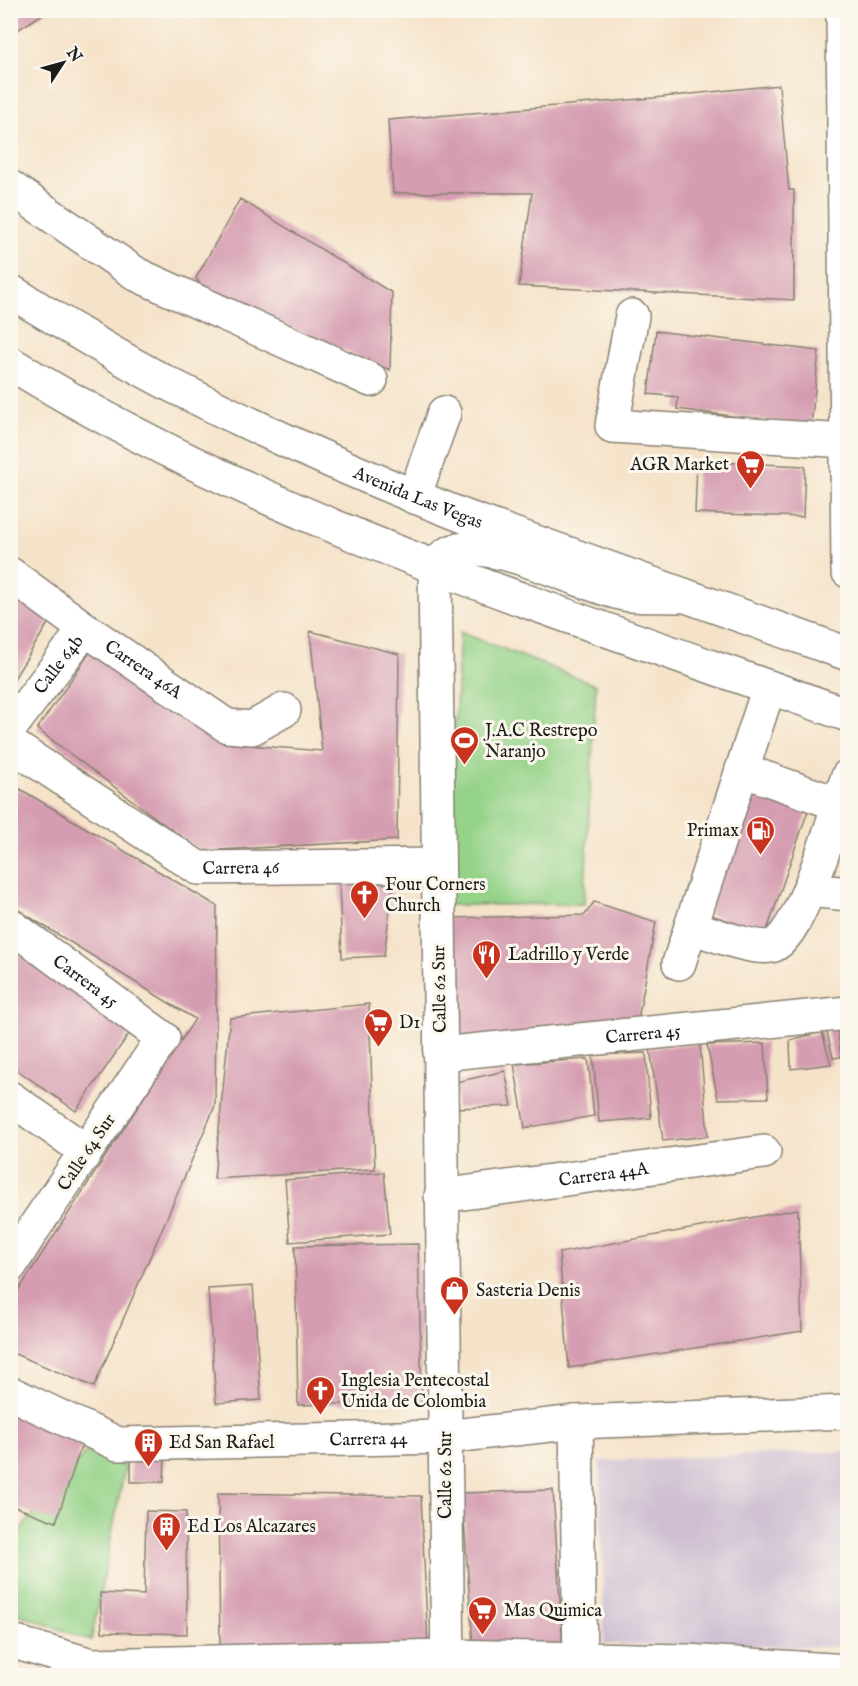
<svg xmlns="http://www.w3.org/2000/svg" width="858" height="1686" font-family="'IM FELL English',serif">
<rect width="100%" height="100%" fill="#fbf7ec"/>
<filter id="ink" filterUnits="userSpaceOnUse"><feTurbulence type="fractalNoise" baseFrequency=".0167" numOctaves="2"/><feDisplacementMap in="SourceGraphic" scale="12" xChannelSelector="R" yChannelSelector="G"/><feConvolveMatrix kernelMatrix="1 2 1 2 8 2 1 2 1" color-interpolation-filters="sRGB"/></filter>
<filter id="wash" filterUnits="userSpaceOnUse"><feTurbulence type="fractalNoise" baseFrequency=".008" numOctaves="4" result="noise"/><feDisplacementMap in="SourceGraphic" scale="24" xChannelSelector="R" yChannelSelector="G"/><feGaussianBlur stdDeviation="1.35" result="paint"/><feColorMatrix in="noise" values="0 0 0 0 0 0 0 0 0 0 0 0 0 0 0 0 0 1.4 0 .05"/><feComposite in="paint" operator="in"/></filter>
<g filter="url(#wash)">
<rect width="100%" height="100%" fill="#f5e3c9"/>
<path fill="#cdbed2" d="M847,1451V1647L604,1644L600,1461Z"/>
<path fill="#95d389" stroke="#587852" stroke-width="1.5" d="M460,632L596,685L584,904L446,905Z
M86,1452L125,1467L91,1641L11,1611V1541Z"/>
<g id="blocks">
<path fill="#d59db1" d="M10,10H49L10,35Z
M779,85L789,190H794V300L519,286L532,193H393L388,120L653,98Z
M240,199L392,293L390,370L204,291L196,278Z
M656,331L819,351L811,426L677,409L678,397L648,394Z
M697,461L805,466L803,517L695,513Z
M10,583L54,614L10,685Z
M310,631L399,654L397,840L200,851L37,729L91,651L223,743L322,751Z
M755,779L812,799L766,933L708,914Z
M10,783L217,906L215,1106L94,1387L10,1352V1303L195,1019L10,905Z
M339,880L393,884L384,956L342,958Z
M594,902L656,922L637,1025L451,1042L448,918L585,915Z
M10,946L131,1031L76,1111L10,1065Z
M369,1004L375,1169L214,1179L230,1018Z
M837,1027L841,1057L833,1058L827,1032Z
M822,1032L831,1064L791,1069L790,1040Z
M765,1043L768,1098L718,1099L707,1045Z
M700,1044L708,1136L663,1141L650,1048Z
M646,1053L651,1118L599,1122L593,1055Z
M588,1059L594,1116L525,1128L514,1064Z
M505,1071L512,1106L456,1108V1082Z
M384,1172L390,1234L290,1242L285,1180Z
M798,1209L802,1331L569,1368L559,1253Z
M418,1244L422,1402L298,1405L295,1246Z
M253,1286L261,1400L216,1403L208,1289Z
M10,1412L82,1444L56,1522L10,1505Z
M131,1452L165,1453L164,1482H131Z
M553,1490L563,1650L473,1645L462,1493Z
M218,1493L421,1496L428,1647L220,1648Z
M146,1511L186,1512L187,1634L102,1632L100,1593L144,1595Z"/>
</g>
</g>
<g filter="url(#ink)">
<use href="#blocks" fill-opacity="0" stroke="#888072" stroke-width="1.5"/>
<g fill="none" stroke-linecap="round" stroke-linejoin="round">
<defs>
<g id="minor">
<path d="M843,10L848,571"/>
<path d="M10,187L138,275L371,380"/>
<path d="M632,316L612,426L846,441"/>
<path d="M414,497L444,413"/>
<path id="s1" d="M10,574L85,629L227,726L252,728L284,710"/>
<path id="s2" d="M10,728L85,629"/>
<path id="s3" d="M10,744L198,868L438,865"/>
<path d="M742,770L838,804"/>
<path d="M810,890L848,894"/>
<path id="s4" d="M10,925L163,1038L32,1231L10,1266"/>
<path d="M691,927C710,933 753,950 771,946C801,940 837,806 848,776"/>
<path d="M679,963L769,687"/>
<path id="s5" d="M440,1054L848,1013"/>
<path d="M10,1098L86,1151"/>
<path id="s6" d="M441,1196L764,1152"/>
<path id="s7" d="M10,1393L118,1444L445,1437L576,1422L848,1412"/>
<path d="M576,1422L580,1658"/>
<path d="M10,1641L92,1665L446,1656L686,1661L848,1671"/>
<path d="M448,1676L435,568C438,563 442,557 447,554C487,532 581,586 624,594C641,597 661,595 679,596"/>
</g>
<g id="major">
<path id="s8" d="M10,291C63,323 116,357 171,385C267,434 366,478 466,517L848,654"/>
<path d="M10,363C269,523 563,613 848,715"/>
</g>
</defs>
<use href="#minor" stroke="#888072" stroke-width="36"/>
<use href="#major" stroke="#888072" stroke-width="36"/>
<use href="#minor" stroke="#fff" stroke-width="33"/>
<use href="#major" stroke="#fff" stroke-width="33"/>
</g>
</g>
<defs>
<symbol id="supermarket-pin" viewBox="-11 -11 22 30"><path d="M0 17L-7.5 6A9.5 9.5 0 1 1 7.5 6Z" fill="#c8321e" stroke="#fbf7ec"/><path d="M-6-5.5h2.5l.6 2H6L4.5 2H-2.5L-4.4-4H-6ZM-1.5 3.2a1.3 1.3 0 1 0 .1 0ZM3 3.2a1.3 1.3 0 1 0 .1 0Z" fill="#fff"/></symbol>
<symbol id="stadium-pin" viewBox="-11 -11 22 30"><path d="M0 17L-7.5 6A9.5 9.5 0 1 1 7.5 6Z" fill="#c8321e" stroke="#fbf7ec"/><path d="M0-5a6.5 5 0 1 0 0 10a6.5 5 0 1 0 0-10ZM-3.5-1.8h7v3.6h-7Z" fill="#fff"/></symbol>
<symbol id="fuel-pin" viewBox="-11 -11 22 30"><path d="M0 17L-7.5 6A9.5 9.5 0 1 1 7.5 6Z" fill="#c8321e" stroke="#fbf7ec"/><path d="M-5.5-6h7V0h2V4h1.3V-2.5L3-4.5l.8-.8L6-3V5H2.5V1h-1V6h-7ZM-4.2-4.7v3.2H.2V-4.7Z" fill="#fff"/></symbol>
<symbol id="church-pin" viewBox="-11 -11 22 30"><path d="M0 17L-7.5 6A9.5 9.5 0 1 1 7.5 6Z" fill="#c8321e" stroke="#fbf7ec"/><path d="M-1.2-6h2.4v3.5h3.3v2.4h-3.3V6h-2.4V-.1h-3.3v-2.4h3.3Z" fill="#fff"/></symbol>
<symbol id="restaurant-pin" viewBox="-11 -11 22 30"><path d="M0 17L-7.5 6A9.5 9.5 0 1 1 7.5 6Z" fill="#c8321e" stroke="#fbf7ec"/><path d="M-5-6h1v4h1v-4h1v4h1v-4h1v5L-1.5 .5V6h-2V.5L-5-1ZM5-6V6H3V1.5H1.5Q1.5-4 5-6Z" fill="#fff"/></symbol>
<symbol id="shop-pin" viewBox="-11 -11 22 30"><path d="M0 17L-7.5 6A9.5 9.5 0 1 1 7.5 6Z" fill="#c8321e" stroke="#fbf7ec"/><path d="M-5-2.5h2.3a2.7 3.5 0 0 1 5.4 0H5L5.5 6h-11ZM-1.5-2.5h3a1.5 2.3 0 0 0-3 0Z" fill="#fff"/></symbol>
<symbol id="building-pin" viewBox="-11 -11 22 30"><path d="M0 17L-7.5 6A9.5 9.5 0 1 1 7.5 6Z" fill="#c8321e" stroke="#fbf7ec"/><path d="M-4-6H4V6H1V3H-1V6H-4ZM-2.5-4.3h1.7v1.8h-1.7ZM.8-4.3h1.7v1.8H.8ZM-2.5-1h1.7V.8h-1.7ZM.8-1h1.7V.8H.8Z" fill="#fff"/></symbol>
</defs>
<g fill-rule="evenodd">
<use href="#supermarket-pin" x="734" y="448" width="33" height="45"/>
<use href="#stadium-pin" x="448" y="724" width="33" height="45"/>
<use href="#fuel-pin" x="744" y="814" width="33" height="45"/>
<use href="#church-pin" x="348" y="878" width="33" height="45"/>
<use href="#restaurant-pin" x="470" y="938" width="33" height="45"/>
<use href="#supermarket-pin" x="362" y="1006" width="33" height="45"/>
<use href="#shop-pin" x="438" y="1274" width="33" height="45"/>
<use href="#church-pin" x="304" y="1374" width="33" height="45"/>
<use href="#building-pin" x="132" y="1426" width="33" height="45"/>
<use href="#building-pin" x="150" y="1510" width="33" height="45"/>
<use href="#supermarket-pin" x="466" y="1594" width="33" height="45"/>
</g>
<g text-anchor="middle" stroke-width="6" stroke-linejoin="round" paint-order="stroke">
<g font-size="18" fill="#1c1c1c" stroke="#fbf7ec" text-anchor="start">
<text x="729" y="470" text-anchor="end">AGR Market</text>
<text x="485" y="736">J.A.C Restrepo<tspan x="485" dy="21">Naranjo</tspan></text>
<text x="739" y="836" text-anchor="end">Primax</text>
<text x="385" y="890">Four Corners<tspan x="385" dy="21">Church</tspan></text>
<text x="508" y="960">Ladrillo y Verde</text>
<text x="399" y="1028">D1</text>
<text x="476" y="1296">Sasteria Denis</text>
<text x="341" y="1386">Inglesia Pentecostal<tspan x="341" dy="21">Unida de Colombia</tspan></text>
<text x="169" y="1448">Ed San Rafael</text>
<text x="187" y="1532">Ed Los Alcazares</text>
<text x="504" y="1616">Mas Quimica</text>
</g>
<g font-size="18" fill="#1c1c1c" stroke="#fbf7ec">
<text dy="6" stroke="none"><textPath href="#s8" startOffset="458">Avenida Las Vegas</textPath></text>
<text dy="6" stroke="none"><textPath href="#s2" startOffset="80">Calle 64b</textPath></text>
<text dy="6" stroke="none"><textPath href="#s1" startOffset="164">Carrera 46A</textPath></text>
<text dy="6" stroke="none"><textPath href="#s3" startOffset="268">Carrera 46</textPath></text>
<text dy="6" stroke="none"><textPath href="#s4" startOffset="94">Carrera 45</textPath></text>
<text transform="translate(439 989) rotate(-91)" y="6">Calle 62 Sur</text>
<text dy="6" stroke="none"><textPath href="#s5" startOffset="204">Carrera 45</textPath></text>
<text transform="translate(86 1152) rotate(-56)" y="6">Calle 64 Sur</text>
<text dy="6" stroke="none"><textPath href="#s6" startOffset="164">Carrera 44A</textPath></text>
<text dy="6" stroke="none"><textPath href="#s7" startOffset="370">Carrera 44</textPath></text>
<text transform="translate(445 1475) rotate(-90)" y="6">Calle 62 Sur</text>
</g>
</g>
<rect width="858" height="1686" fill="none" stroke="#fbf7ec" stroke-width="36"/>
<g transform="translate(63 63) rotate(54)" stroke="#fbf7ec" stroke-width="4.5" paint-order="stroke">
<path d="M0-4.5L10 22L0 15L-10 22Z" fill="#1c1c1c"/>
<text y="-9" font-size="16" font-weight="bold" text-anchor="middle" fill="#1c1c1c">N</text>
</g>
</svg>
